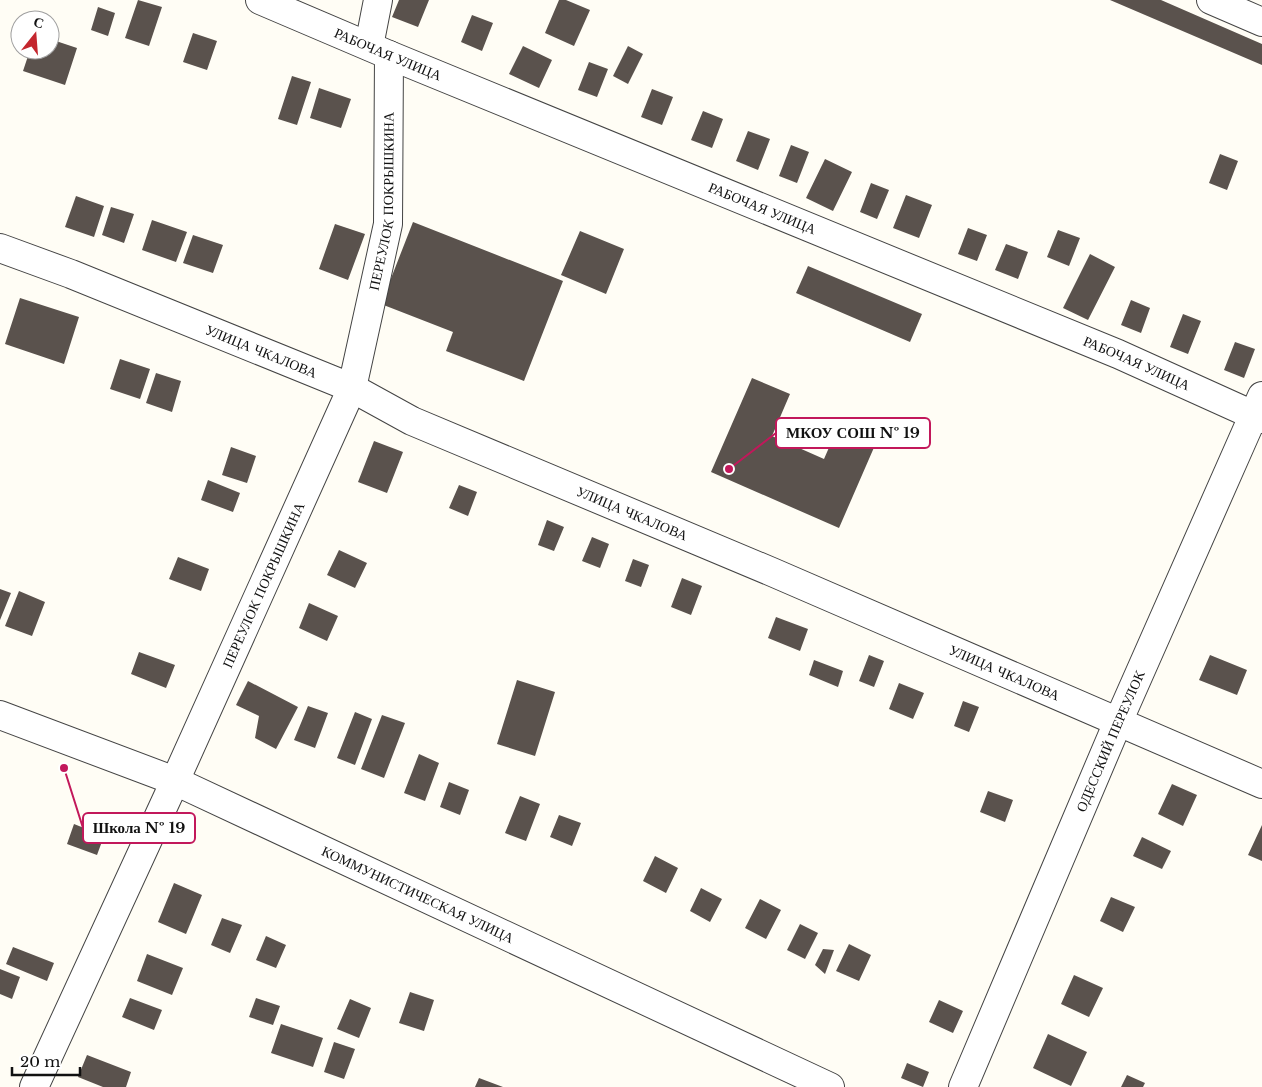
<svg xmlns="http://www.w3.org/2000/svg" width="1262" height="1087" font-family="'Libre Baskerville',serif">
<rect width="100%" height="100%" fill="#fffdf5"/>
<path fill="#5a524d" d="M138,0L162,7L149,46L125,38Z
M399,0H429L418,27L392,17Z
M559,0H566L590,10L574,46L545,33Z
M1110,0H1161L1262,44V65Z
M98,7L115,13L108,36L91,30Z
M472,15L493,23L482,51L461,42Z
M193,33L217,41L207,70L183,62Z
M50,39L77,48L65,85L23,71L30,50H50Z
M523,46L552,60L539,88L509,74Z
M628,46L643,54L628,84L613,76Z
M589,62L608,69L597,97L578,90Z
M292,76L311,82L297,125L278,119Z
M319,88L351,99L341,128L310,118Z
M652,89L673,97L662,125L641,117Z
M703,111L723,119L712,148L691,140Z
M748,131L770,139L758,170L736,161Z
M791,145L809,152L797,183L779,176Z
M1220,154L1238,161L1227,190L1209,183Z
M825,159L852,172L833,211L806,198Z
M871,183L889,190L877,219L860,212Z
M906,195L932,205L919,238L893,228Z
M76,196L104,206L94,237L65,227Z
M111,207L134,214L124,243L102,235Z
M152,220L187,232L176,262L142,250Z
M413,222L563,281L524,381L446,351L453,332L381,304Z
M335,224L365,234L348,280L319,269Z
M968,228L987,235L977,261L958,254Z
M1058,230L1080,238L1069,266L1047,257Z
M580,231L624,249L606,294L561,275Z
M193,235L223,245L213,273L183,263Z
M1006,244L1028,252L1018,279L995,270Z
M1090,254L1115,267L1088,320L1063,308Z
M808,266L922,314L910,342L796,293Z
M20,298L79,317L64,364L5,344Z
M1131,300L1150,308L1141,333L1121,325Z
M1183,314L1201,321L1188,354L1170,347Z
M1235,342L1255,349L1244,378L1224,370Z
M120,359L150,369L140,399L110,389Z
M156,373L181,381L172,412L146,403Z
M752,378L790,394L772,436L824,459L841,420L879,436L839,528L711,472Z
M374,441L403,452L387,493L358,482Z
M231,447L256,456L247,483L222,475Z
M208,480L240,493L233,512L201,500Z
M459,485L477,492L468,516L449,508Z
M547,520L564,527L554,551L538,545Z
M592,537L609,544L600,568L582,561Z
M339,550L367,563L355,588L327,575Z
M178,557L209,569L201,591L169,579Z
M633,559L649,565L641,587L625,581Z
M682,578L702,586L691,615L671,607Z
M0,589L11,593L0,620Z
M19,591L45,602L32,636L5,626Z
M309,603L338,616L327,641L299,628Z
M776,617L808,629L800,651L768,638Z
M139,652L175,665L166,688L131,674Z
M869,655L884,661L874,687L859,681Z
M1210,655L1247,670L1237,695L1199,680Z
M814,660L843,671L838,687L809,675Z
M517,680L555,692L535,756L497,744Z
M248,681L298,707L276,749L255,738L259,716L236,705Z
M899,683L924,693L913,719L889,709Z
M963,701L979,707L969,732L954,726Z
M308,706L328,713L315,748L294,740Z
M355,712L372,719L355,765L337,758Z
M382,715L405,723L384,778L361,769Z
M419,754L439,763L425,801L404,793Z
M449,782L469,790L460,815L440,807Z
M1172,784L1197,795L1183,826L1158,814Z
M988,791L1013,800L1005,822L980,812Z
M520,796L540,804L526,841L505,833Z
M559,815L581,823L572,846L550,837Z
M74,824L104,836L97,855L67,844Z
M1262,825V861L1248,855Z
M1142,837L1171,851L1162,869L1133,856Z
M655,856L678,868L666,893L643,881Z
M174,883L202,895L186,934L158,922Z
M701,888L722,899L710,922L690,911Z
M1111,897L1135,907L1123,932L1100,921Z
M760,899L781,910L766,939L745,928Z
M222,918L242,925L230,953L211,945Z
M800,924L818,933L805,959L787,950Z
M266,936L286,945L276,968L256,960Z
M849,944L871,955L859,981L836,971Z
M13,947L54,963L47,981L6,964Z
M823,949L834,950L825,974L815,965Z
M147,954L183,968L172,995L137,981Z
M0,969L20,977L12,999L0,994Z
M1074,975L1103,988L1089,1017L1061,1004Z
M410,992L434,1000L424,1031L399,1023Z
M130,998L162,1010L154,1030L122,1017Z
M256,998L280,1006L273,1025L249,1017Z
M350,999L371,1008L359,1038L337,1029Z
M939,1000L963,1011L953,1033L929,1022Z
M281,1024L323,1038L313,1067L271,1053Z
M1048,1034L1087,1052L1071,1086L1033,1068Z
M334,1042L355,1049L344,1079L324,1072Z
M87,1055L131,1072L126,1087H103L78,1077Z
M907,1063L929,1072L923,1087L901,1078Z
M1127,1075L1145,1083L1143,1087H1121Z
M479,1078L503,1087H475Z"/>
<g fill="none" stroke-linecap="round" stroke-linejoin="round">
<defs>
<g id="minor">
<path id="s1" d="M260,0L389,55L1118,354L1262,419"/>
<path d="M1211,0L1262,22"/>
<path d="M369,46L378,0"/>
<path id="s2" d="M0,248L71,274L352,388L412,421L772,572L1262,784"/>
<path id="s3" d="M0,715L175,781L830,1087"/>
<path id="s4" d="M34,1087L175,781L352,388L388,224L389,55"/>
<path id="s5" d="M963,1087L1118,722L1262,396"/>
</g>
</defs>
<use href="#minor" stroke="#444" stroke-width="30"/>
<use href="#minor" stroke="#fff" stroke-width="28"/>
</g>
<g text-anchor="middle" stroke-width="5" stroke-linejoin="round" paint-order="stroke">
<g font-size="14" fill="#111" stroke="#fff">
<text dy="5" stroke="none"><textPath href="#s1" startOffset="139">РАБОЧАЯ УЛИЦА</textPath></text>
<text dy="5" stroke="none"><textPath href="#s4" startOffset="958">ПЕРЕУЛОК ПОКРЫШКИНА</textPath></text>
<text dy="5" stroke="none"><textPath href="#s1" startOffset="544">РАБОЧАЯ УЛИЦА</textPath></text>
<text dy="5" stroke="none"><textPath href="#s2" startOffset="281">УЛИЦА ЧКАЛОВА</textPath></text>
<text dy="5" stroke="none"><textPath href="#s1" startOffset="949">РАБОЧАЯ УЛИЦА</textPath></text>
<text dy="5" stroke="none"><textPath href="#s2" startOffset="686">УЛИЦА ЧКАЛОВА</textPath></text>
<text dy="5" stroke="none"><textPath href="#s4" startOffset="552">ПЕРЕУЛОК ПОКРЫШКИНА</textPath></text>
<text dy="5" stroke="none"><textPath href="#s2" startOffset="1091">УЛИЦА ЧКАЛОВА</textPath></text>
<text dy="5" stroke="none"><textPath href="#s5" startOffset="376">ОДЕССКИЙ ПЕРЕУЛОК</textPath></text>
<text dy="5" stroke="none"><textPath href="#s3" startOffset="455">КОММУНИСТИЧЕСКАЯ УЛИЦА</textPath></text>
</g>
</g>
<path fill="none" stroke="#c2185b" stroke-width="2" d="M729 469L776 433M64 768L83 828"/>
<g fill="#c2185b" stroke="#fff" stroke-width="2">
<circle cx="729" cy="469" r="5"/>
<circle cx="64" cy="768" r="5"/>
</g>
<g fill="#fff" stroke="#c2185b" stroke-width="2">
<rect x="776" y="418" width="154" height="30" rx="5"/>
<rect x="83" y="813" width="112" height="30" rx="5"/>
</g>
<g font-size="15" text-anchor="middle" font-weight="bold" fill="#111">
<text x="853" y="438">МКОУ СОШ № 19</text>
<text x="139" y="833">Школа № 19</text>
</g>
<g transform="translate(35 35) rotate(17)"><circle r="24" fill="#ffffff" stroke="#a0a0a0"/>
<path d="M0-4L9 19L0 12L-9 19Z" fill="#c4262e"/>
<text y="-8" font-size="14" font-weight="bold" text-anchor="middle" fill="#111111">С</text>
</g>
<path d="M12 1067v8h68v-8" fill="none" stroke="#111111" stroke-width="2.5"/>
<text x="20" y="1067" font-size="15" fill="#111111" stroke="#ffffff" stroke-width="4" paint-order="stroke">20 m</text>
</svg>
